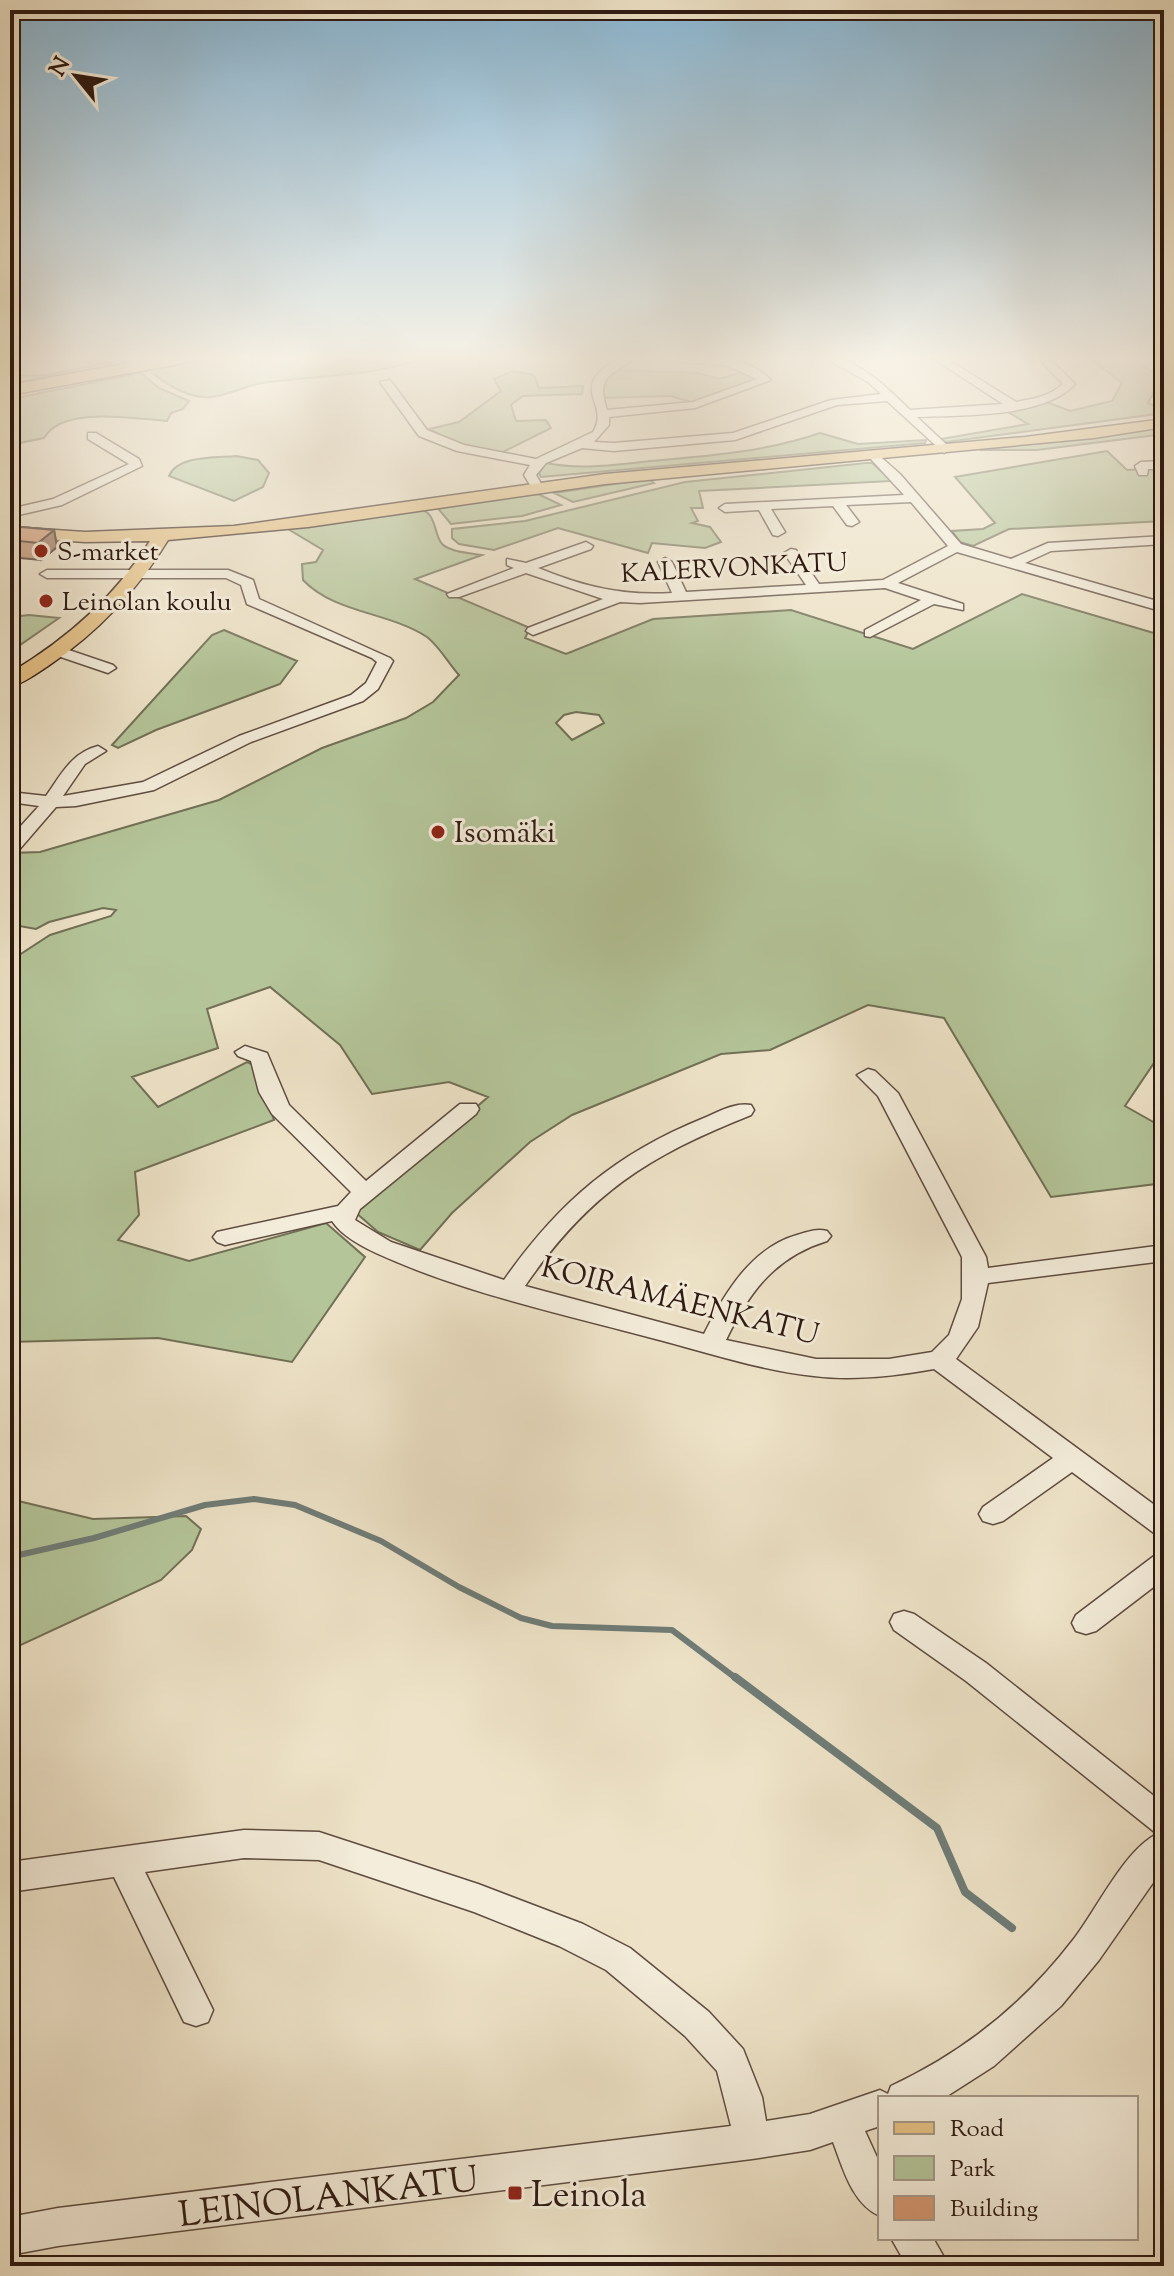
<svg xmlns="http://www.w3.org/2000/svg" width="1174" height="2276" font-family="'Sorts Mill Goudy',serif">
<rect width="100%" height="100%" fill="#eee3c8"/>
<filter id="stains"><feTurbulence type="fractalNoise" baseFrequency=".0025" numOctaves="4"/><feColorMatrix values="0 0 0 0 .2 0 0 0 0 .09 0 0 0 0 .02 0 0 0 .5 -.17"/></filter>
<radialGradient id="worn" r=".72"><stop offset=".6" stop-color="#630" stop-opacity="0"/><stop offset="1" stop-color="#630" stop-opacity=".3"/></radialGradient>
<path fill="#b4c599" stroke="#717056" stroke-width="2" fill-rule="evenodd" d="M65,357H118L98,365L125,360L128,364L10,385V376L47,375L97,365Z
M221,357H427C373,377 318,375 262,383C243,386 221,399 203,397C185,396 161,382 149,369Z
M1088,357C1123,357 1134,357 1162,378L1148,403L1164,410V413L946,442L941,439L1028,424L1003,409L1047,402L1070,411L1112,401L1122,383Z
M615,370L698,373L719,379L746,371L758,379L694,403L671,396L601,398L607,378Z
M512,371L534,375L539,388L583,386L582,394L523,396L511,405L516,421L546,420L551,428L499,454L452,441L429,429L459,422L501,391L494,379Z
M141,373L159,388L189,401L183,409L171,413L167,421C135,419 63,405 44,438L10,445V399Z
M1164,425V434L1037,450H980Z
M820,433L858,444L926,440L925,443L541,477L539,473L546,463C581,470 615,465 650,461C708,456 765,452 820,433Z
M1107,451L1127,470L1156,468L1164,475V521L1009,529L973,546L960,542L952,531L983,529L995,523L955,477Z
M236,456L258,460L269,473L263,487L234,501L169,476C178,455 216,458 236,456Z
M866,463H872L892,481L699,491L703,508H691L698,521L692,523L710,527L721,542L705,548L652,543L648,553L558,528L494,550L459,544L452,538V529L525,521L685,482Z
M648,479L654,483L573,502L554,493Z
M538,494L561,505L522,516L451,524L436,506Z
M415,508C436,510 433,528 440,541C445,552 471,553 482,555L415,579L530,628L525,638L566,654L653,619L791,610L913,649L1022,594L1164,636V1054L1154,1063L1125,1106L1164,1128V1183L1051,1197L944,1018L868,1005L770,1050L721,1054L572,1115L530,1142L452,1213L420,1250L378,1232L355,1212L488,1097L449,1082L372,1094L340,1045L270,987L207,1009L218,1048L132,1077L158,1107L247,1062L256,1066L274,1120L135,1172L139,1215L118,1240L189,1261L326,1223L365,1257L292,1362L158,1338L10,1342V961L50,935L111,916L116,910L103,908L49,922L36,929L14,925L10,927V853L40,852L219,800L322,748L406,718L433,702L459,675C449,664 439,646 427,637C389,612 334,613 303,580L302,564L316,562L323,550L288,529ZM576,712L599,715L604,723L572,740L556,723L564,715Z
M29,615L59,618L10,652V624L20,616Z
M224,630L297,661L280,684L156,730L118,748L112,745L212,635Z
M10,1499L93,1519L186,1516L201,1529L192,1550L161,1580L10,1650Z"/>
<g fill="none" stroke-linecap="round" stroke-linejoin="round">
<path stroke="#6f7c77" stroke-width="6" d="M10,1557L94,1538L205,1505L254,1499L295,1505L381,1541L459,1587L521,1618L552,1626L672,1630L737,1679"/>
<path stroke="#6f7c77" stroke-width="8" d="M735,1677L937,1828L965,1892L1012,1928"/>
<defs>
<path id="minor" d="M622,357H636C612,376 595,374 607,410L693,402L757,379L725,365L650,360L645,357C686,357 738,348 771,380L695,408L609,417V425L594,442L614,443L733,433L831,400L881,394L868,382L823,357C858,357 886,387 910,410L1003,404L931,357H944L1016,402C1033,399 1050,396 1063,384L1037,357H1048L1075,384C1045,418 960,415 917,417L948,446L950,449L944,453L887,401L837,405L735,440L614,451L582,448L546,463L536,475L543,487L537,491L533,490L524,475L530,465L457,451L419,436L380,382L390,380L427,430L464,445L536,459L593,432C612,402 563,388 622,357Z
M88,433H96L139,459L142,466L62,505L10,517V509L53,499L129,464L88,439Z
M874,451L900,474L961,544L1011,559L1048,543L1164,536V544L1051,551L1025,563L1164,603V612L957,552L898,583L963,604V610L934,604L870,637L865,636V630L921,600L885,588L640,603L620,602L533,635L526,631L528,628L603,599L526,573L459,597H449L447,594L514,568L507,565V559L526,563L586,542L593,546L591,549L538,568C584,587 623,596 672,593L658,562L665,558L672,562L686,592L806,585L784,553L791,549L796,550L819,584L883,580L948,546L911,502L846,505L859,522L852,526L847,525L833,506L771,509L785,532L778,536L773,535L759,510L725,512L719,508L725,504L904,495L870,458L868,455Z
M1164,461V469H1148L1147,475H1139L1135,466L1141,462Z
M228,570L253,580L259,599L390,658L393,661L378,689L363,701L251,742L154,790L76,806L56,807L18,851L10,852V838L39,806L10,802V792L46,796C61,775 71,753 98,746L106,751L85,764L63,796L143,782L239,736L351,695L366,683L377,662L372,658L247,604L241,585L226,578H47L40,574L47,570Z
M57,646L113,665L116,668L108,673L52,654L49,651Z
M245,1046L267,1053L289,1105L366,1181L460,1104H476L479,1109L476,1114L360,1209L355,1220L391,1242L504,1280C559,1202 615,1154 704,1118C718,1112 735,1102 751,1105L754,1110L751,1115C648,1156 589,1193 525,1286L704,1334C724,1294 751,1248 797,1235C807,1232 816,1228 827,1231L831,1236L827,1241C775,1257 749,1292 726,1340L816,1359H889L932,1352L949,1335L962,1299V1257L878,1096L857,1075L868,1069L875,1071L898,1093L986,1257L988,1268L1164,1245V1261L988,1283L978,1327L956,1359L1164,1512V1536L1154,1533L1072,1472L1003,1521L993,1524L983,1521L979,1514L983,1507L1053,1458L934,1369C895,1376 854,1381 814,1376C758,1370 703,1351 648,1337C558,1313 461,1292 376,1253C361,1246 341,1235 332,1221L225,1245L217,1242L213,1237L217,1232L338,1206L351,1192L272,1114L259,1092L251,1061L238,1056L235,1052Z
M1164,1553V1579L1096,1631L1086,1634L1076,1631L1072,1623L1076,1615L1154,1556Z
M904,1611L914,1614L986,1663L1164,1804V1867L1099,1960L1061,2006L994,2066L944,2098H880V2126L865,2131L880,2164V2216C852,2204 843,2168 833,2142L810,2150L752,2159L58,2246L10,2255V2217L58,2208L731,2126L717,2071L685,2036L606,1970L559,1946L474,1912L319,1860L244,1858L145,1872L213,2010L208,2022L196,2026L184,2022L114,1877L10,1892V1862L244,1830L319,1832L478,1884L583,1924L630,1948L709,2012L743,2049L762,2097L766,2121L810,2114L880,2090L888,2094L891,2086C964,2052 1024,2004 1073,1940C1096,1911 1124,1850 1157,1834L966,1681L894,1630L890,1622L894,1614Z
M891,2238H933L949,2266H907Z"/>
<path id="major" d="M1164,419V427L1094,438L605,484L308,527L168,540C137,591 98,632 48,666C36,674 24,683 10,687V673C67,639 115,597 150,541L85,542L10,537V527L85,532L234,526L605,474L1025,437Z"/>
<path id="highway" d="M161,357H198L190,362L10,395V385Z"/>
</defs>
<use href="#minor" stroke="#5e4c40" stroke-width="3"/>
<use href="#major" stroke="#2e1a12" stroke-width="3"/>
<use href="#highway" stroke="#2e1a12" stroke-width="3"/>
<use href="#minor" fill="#f4eddb" fill-rule="evenodd"/>
<use href="#major" fill="#e7c284" fill-rule="evenodd"/>
<use href="#highway" fill="#e7c284" fill-rule="evenodd"/>
</g>
<path fill="#b78261" stroke="#2e1a12" stroke-width="2" d="M10,526L54,530L57,547L41,560L10,557Z"/>
<path fill="#956a4f" stroke="#2e1a12" stroke-width="2" d="M54,530L57,547L41,560L38,543Z"/>
<path fill="#d59771" stroke="#2e1a12" stroke-width="2" d="M10,526L54,530L38,543L10,540Z"/>
<linearGradient id="sky" x2="0" y2="1"><stop stop-color="#89b8d6"/><stop offset="0.53" stop-color="#f7f2e6"/><stop offset="1" stop-color="#f7f2e6" stop-opacity="0"/></linearGradient>
<rect width="1174" height="676" fill="url(#sky)"/>
<g fill="#8f2418" stroke="#f4eddb" stroke-width="3">
<circle cx="41" cy="551" r="8"/>
<circle cx="46" cy="601" r="8"/>
<circle cx="438" cy="832" r="8"/>
<rect x="507" y="2185" width="16" height="16" rx="4"/>
</g>
<g text-anchor="middle" stroke-width="6" stroke-linejoin="round" paint-order="stroke">
<g font-size="26" fill="#2e1a12" stroke="#f4eddb" text-anchor="start">
<text x="57" y="560">S-market</text>
<text x="62" y="610">Leinolan koulu</text>
</g>
<g font-size="26" fill="#2e1a12" stroke="#f4eddb">
<text transform="translate(734 567) rotate(-3)" y="9">KALERVONKATU</text>
</g>
<g font-size="30" fill="#2e1a12" stroke="#f4eddb" text-anchor="start">
<text x="454" y="842">Isomäki</text>
</g>
<g font-size="30" fill="#2e1a12" stroke="#f4eddb">
<text transform="translate(680 1300) rotate(14)" y="10">KOIRAMÄENKATU</text>
</g>
<g font-size="36" fill="#2e1a12" stroke="#f4eddb" text-anchor="start">
<text x="531" y="2206">Leinola</text>
</g>
<g font-size="36" fill="#2e1a12" stroke="#f4eddb">
<text transform="translate(328 2195) rotate(-7)" y="13">LEINOLANKATU</text>
</g>
</g>
<rect width="1174" height="2276" fill="none" stroke="#eee3c8" stroke-width="40"/>
<rect x="12" y="12" width="1150" height="2252" fill="none" stroke="#2e1a12" stroke-width="4"/>
<rect x="20" y="20" width="1134" height="2236" fill="none" stroke="#2e1a12" stroke-width="2"/>
<rect x="878" y="2096" width="260" height="144" fill="#f4eddb" stroke="#a5998b" stroke-width="2"/>
<rect x="894" y="2122" width="40" height="12" fill="#e7c284" stroke="#a5998b" stroke-width="2"/>
<text x="950" y="2136" font-size="24" fill="#2e1a12">Road</text>
<rect x="894" y="2156" width="40" height="24" fill="#b4c599" stroke="#a5998b" stroke-width="2"/>
<text x="950" y="2176" font-size="24" fill="#2e1a12">Park</text>
<rect x="894" y="2196" width="40" height="24" fill="#d59771" stroke="#a5998b" stroke-width="2"/>
<text x="950" y="2216" font-size="24" fill="#2e1a12">Building</text>
<g transform="translate(76 76) rotate(300)" stroke="#f4eddb" stroke-width="6" paint-order="stroke">
<path d="M0-6L14 30L0 20L-14 30Z" fill="#2e1a12"/>
<text y="-12" font-size="22" font-weight="bold" text-anchor="middle" fill="#2e1a12">N</text>
</g>
<rect width="100%" height="100%" filter="url(#stains)"/>
<rect width="100%" height="100%" fill="url(#worn)"/>
</svg>
